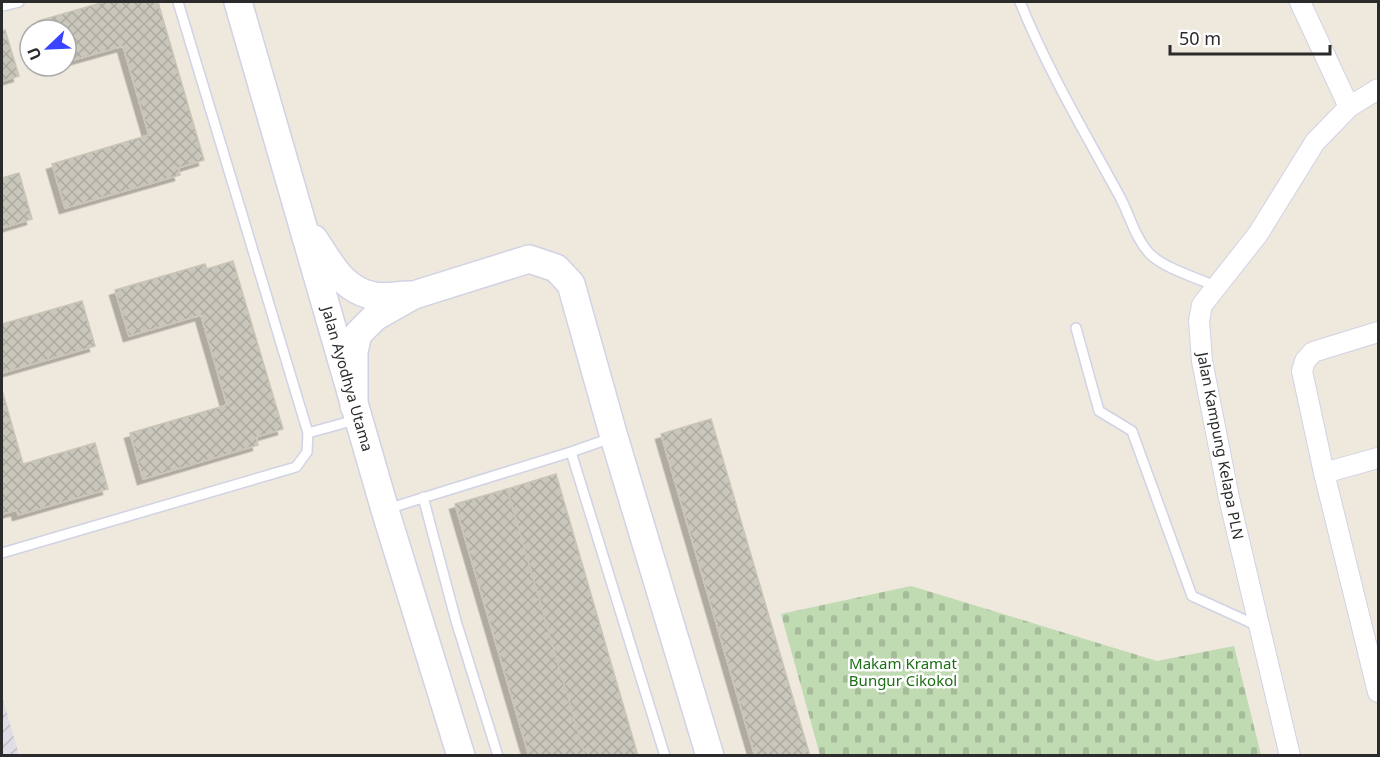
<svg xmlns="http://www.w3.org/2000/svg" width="1380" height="757" font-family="'Noto Sans',sans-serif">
<defs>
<pattern id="industrial-furrows" width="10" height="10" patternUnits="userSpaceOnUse" patternTransform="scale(1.5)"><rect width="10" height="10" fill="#e1dde6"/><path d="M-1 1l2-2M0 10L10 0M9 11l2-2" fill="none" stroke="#c1bec5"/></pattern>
<pattern id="cemetery-stones" width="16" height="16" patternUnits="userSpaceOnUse" patternTransform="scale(1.5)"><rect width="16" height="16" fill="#c0dab2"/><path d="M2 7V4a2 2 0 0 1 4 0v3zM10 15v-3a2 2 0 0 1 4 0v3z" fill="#a5bb99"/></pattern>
<pattern id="building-cross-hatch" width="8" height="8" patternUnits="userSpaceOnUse" patternTransform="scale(1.5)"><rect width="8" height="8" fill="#c9c7bb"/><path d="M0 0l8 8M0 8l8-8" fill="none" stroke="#adaba1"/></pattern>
<filter id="shadow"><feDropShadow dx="-5.5" dy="5.5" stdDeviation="0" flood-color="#0004"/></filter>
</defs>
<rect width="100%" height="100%" fill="#eee9dc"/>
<path fill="url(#industrial-furrows)" d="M2,696L19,755H2Z"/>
<path fill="url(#cemetery-stones)" d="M911,586L1157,661L1234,646L1261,755H820L781,614Z"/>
<path fill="url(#building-cross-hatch)" stroke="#cac5b5" stroke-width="1.5" filter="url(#shadow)" d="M104,2H158L204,160L178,168L180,175L65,208L52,164L149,135L123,46L66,62V30H40L38,21Z
M5,30L19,76L2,81V31Z
M19,173L32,219L2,228V178Z
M233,261L283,429L256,437L258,445L143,479L130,433L227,405L201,315L129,336L115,290L205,264L207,269Z
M82,301L95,346L2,373V324Z
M2,390L23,464L95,443L108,489L18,515L17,510L2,514Z
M711,419L810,756H755L661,434Z
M556,474L638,756H585L507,489Z
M507,489L585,756H529L455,504Z"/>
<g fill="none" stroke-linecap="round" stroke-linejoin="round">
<defs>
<path id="lane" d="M1020,2C1047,69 1085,133 1120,197C1130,216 1135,238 1150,254C1164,268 1197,278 1215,286
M2,6L19,2
M1076,328L1099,411L1132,431L1192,596L1258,626
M308,433L355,420
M571,452L611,438
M423,497L456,621L498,756
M387,509L571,452L665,756
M2,553L296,467L307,452L308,433L178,2"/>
<path id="street" d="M1300,2L1349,107
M1378,332L1313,352L1305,361L1302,371L1324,473L1378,692
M1324,473L1378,458
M1290,756L1229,498L1202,361L1199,321L1202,305L1258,234L1315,142L1349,107L1378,89"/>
<path id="secondary" d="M238,2L385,510L461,756
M314,239C330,263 343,291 375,296C385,298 398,295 408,295
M354,406V351L358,334L375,317L414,295L529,259L556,268L571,284L614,437L710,756"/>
</defs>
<use href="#lane" stroke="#d1d2e5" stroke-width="12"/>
<use href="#street" stroke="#d1d2e5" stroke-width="22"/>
<use href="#secondary" stroke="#d1d2e5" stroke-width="30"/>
<use href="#lane" stroke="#fff" stroke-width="9"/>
<use href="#street" stroke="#fff" stroke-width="20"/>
<use href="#secondary" stroke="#fff" stroke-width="27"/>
</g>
<g text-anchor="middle" stroke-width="5" stroke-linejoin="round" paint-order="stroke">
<g font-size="15" fill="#2b2b2b" stroke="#fff">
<text transform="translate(347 379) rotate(74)" y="5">Jalan Ayodhya Utama</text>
<text transform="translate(1220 446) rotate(79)" y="5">Jalan Kampung Kelapa PLN</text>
</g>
<g font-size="15" fill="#1b6f14" stroke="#fff">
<text x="903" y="669">Makam Kramat<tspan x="903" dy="17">Bungur Cikokol</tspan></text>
</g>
</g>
<rect width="1380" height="757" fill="none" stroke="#2b2b2b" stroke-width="6"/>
<g transform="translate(48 48) rotate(247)"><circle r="28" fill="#ffffff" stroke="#aaaaaa" stroke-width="1.5"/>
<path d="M0-4.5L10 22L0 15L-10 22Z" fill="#3844ff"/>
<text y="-9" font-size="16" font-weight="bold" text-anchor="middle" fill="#2b2b2b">U</text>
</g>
<path d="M1170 45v9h160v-9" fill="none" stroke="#2b2b2b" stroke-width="3"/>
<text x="1179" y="45" font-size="18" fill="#2b2b2b" stroke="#ffffff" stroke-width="4.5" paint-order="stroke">50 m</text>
</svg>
